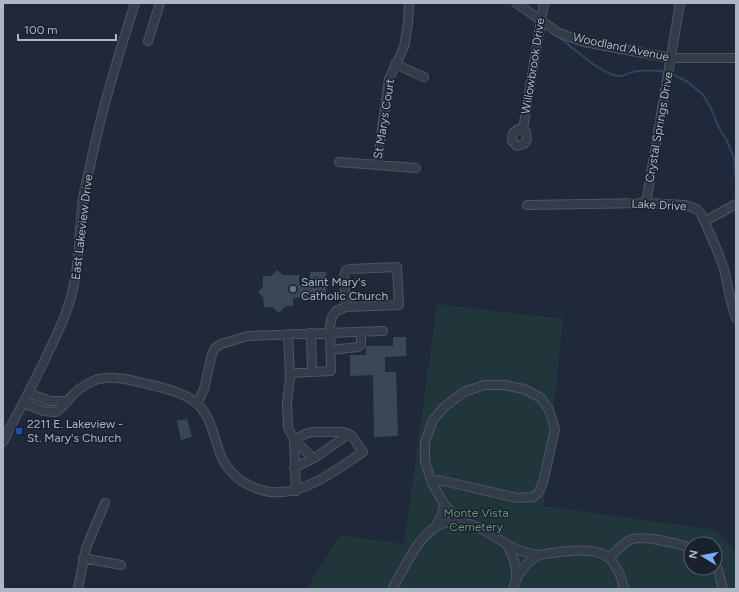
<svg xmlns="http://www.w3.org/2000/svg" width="739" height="592" font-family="Figtree,sans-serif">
<rect width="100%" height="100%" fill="#1f2939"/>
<path fill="#21363a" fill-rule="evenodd" d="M437,304L563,319L544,506L716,530L736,553V589H306L340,535L404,544ZM691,544H715V568H691Z"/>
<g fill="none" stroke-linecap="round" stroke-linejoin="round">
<path stroke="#324461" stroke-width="2" d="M557,36C572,46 602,76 620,76C624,76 628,73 632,72C644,70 654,70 666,72
M670,73L688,82L703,95L711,108L719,128L726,139L734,158L736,180"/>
</g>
<path fill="#3b4759" d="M277,270L283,275H299V285H310V272H326V297L293,298V306H286L279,313L272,307H264L263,297L258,292L263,286V276H271Z
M393,337H406V356L385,357V372H396L398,436L374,437L373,375L350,376V355H366V346H393Z
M187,419L192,437L181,440L177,421Z"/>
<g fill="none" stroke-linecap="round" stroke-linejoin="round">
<defs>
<path id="minor" d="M516,3L559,33L584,42L670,58H736
M148,41L160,3
M395,64L424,77
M523,129H518L513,133L512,141L517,146L524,144L527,139L526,132L523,129L544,3
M339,162L416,168
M377,165L389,79L404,47L408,23L409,3
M646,203L680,3
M527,205L646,203L685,205L697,209L701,214C709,232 718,250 724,269C728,286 730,302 736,318
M705,221L736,204
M311,333L312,372
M288,334L290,378L287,402L288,427L294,440L313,458
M330,350L358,347L361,344V332
M290,373L331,371L330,325L332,317L336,311L346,307L399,305L397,267L350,269L346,270L344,276L346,307
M28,393L50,401H68
M23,403L44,411L56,412C61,409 65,404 69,399C75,392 84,385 93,381C109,374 131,380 147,384C161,387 183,392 195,402C211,414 214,438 221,456C227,469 235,478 247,484C289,508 328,475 363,452L352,436L344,432H312L305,434L294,440L296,491
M197,404L204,389L212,354L215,348L221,344L248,336L383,331
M3,442C18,412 34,383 48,353C56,336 65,319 70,300C81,265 78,228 84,193C86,181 90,169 92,157C103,105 119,54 135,3
M294,468L316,457L349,434
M432,483L439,480L517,498L533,497L538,493L543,483L555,429L549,410L541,398L524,389L504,385H484L464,392L444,407L433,420L425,442V462L432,483L444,504L454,515L468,524
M436,526L442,515L444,504
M507,545C513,555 517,566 516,578
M83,558L121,565
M609,558C615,552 622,544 630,540C641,534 679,544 691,548
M715,566L718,569L723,589
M78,589L86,548L105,503
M392,589C416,549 431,499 489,533C507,544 516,552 539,555C557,552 595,545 609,558C617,566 622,578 624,589
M513,589C517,574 525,563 539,555"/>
</defs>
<use href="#minor" stroke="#4e5664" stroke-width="10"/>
<use href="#minor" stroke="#333c49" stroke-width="8"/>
</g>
<circle fill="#6b7280" stroke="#19212d" stroke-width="1.5" cx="293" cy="289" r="4"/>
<rect fill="#1a4fb4" stroke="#19212d" stroke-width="1.5" x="15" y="427" width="8" height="8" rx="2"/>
<g text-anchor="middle" stroke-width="3" stroke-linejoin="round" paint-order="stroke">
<g font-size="12" fill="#adb6c6" stroke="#19212d">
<text transform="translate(621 47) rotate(12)" y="4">Woodland Avenue</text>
<text transform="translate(533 66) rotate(-81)" y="4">Willowbrook Drive</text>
<text transform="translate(384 119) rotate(-81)" y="4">St Marys Court</text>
<text transform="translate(659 127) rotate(-80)" y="4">Crystal Springs Drive</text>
<text transform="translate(659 205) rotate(3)" y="4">Lake Drive</text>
<text transform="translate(82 227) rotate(-83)" y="4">East Lakeview Drive</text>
</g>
<g font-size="12" fill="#adb6c6" stroke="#19212d" text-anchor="start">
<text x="301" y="286">Saint Mary's<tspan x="301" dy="14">Catholic Church</tspan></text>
<text x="27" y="428">2211 E. Lakeview -<tspan x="27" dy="14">St. Mary's Church</tspan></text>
</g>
<g font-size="12" fill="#649771" stroke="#19212d">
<text x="476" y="517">Monte Vista<tspan x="476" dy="14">Cemetery</tspan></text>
</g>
</g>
<rect width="739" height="592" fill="none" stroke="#adb6c6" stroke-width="8"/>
<g transform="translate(703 556) rotate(280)"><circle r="19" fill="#19212d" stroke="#545d6a"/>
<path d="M0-3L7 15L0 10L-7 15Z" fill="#7caafc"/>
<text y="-6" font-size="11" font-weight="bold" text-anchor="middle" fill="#adb6c6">N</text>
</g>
<path d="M18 34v6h98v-6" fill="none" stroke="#adb6c6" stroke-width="2"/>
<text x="24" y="34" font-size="12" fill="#adb6c6" stroke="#19212d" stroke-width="3" paint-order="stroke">100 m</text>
</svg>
